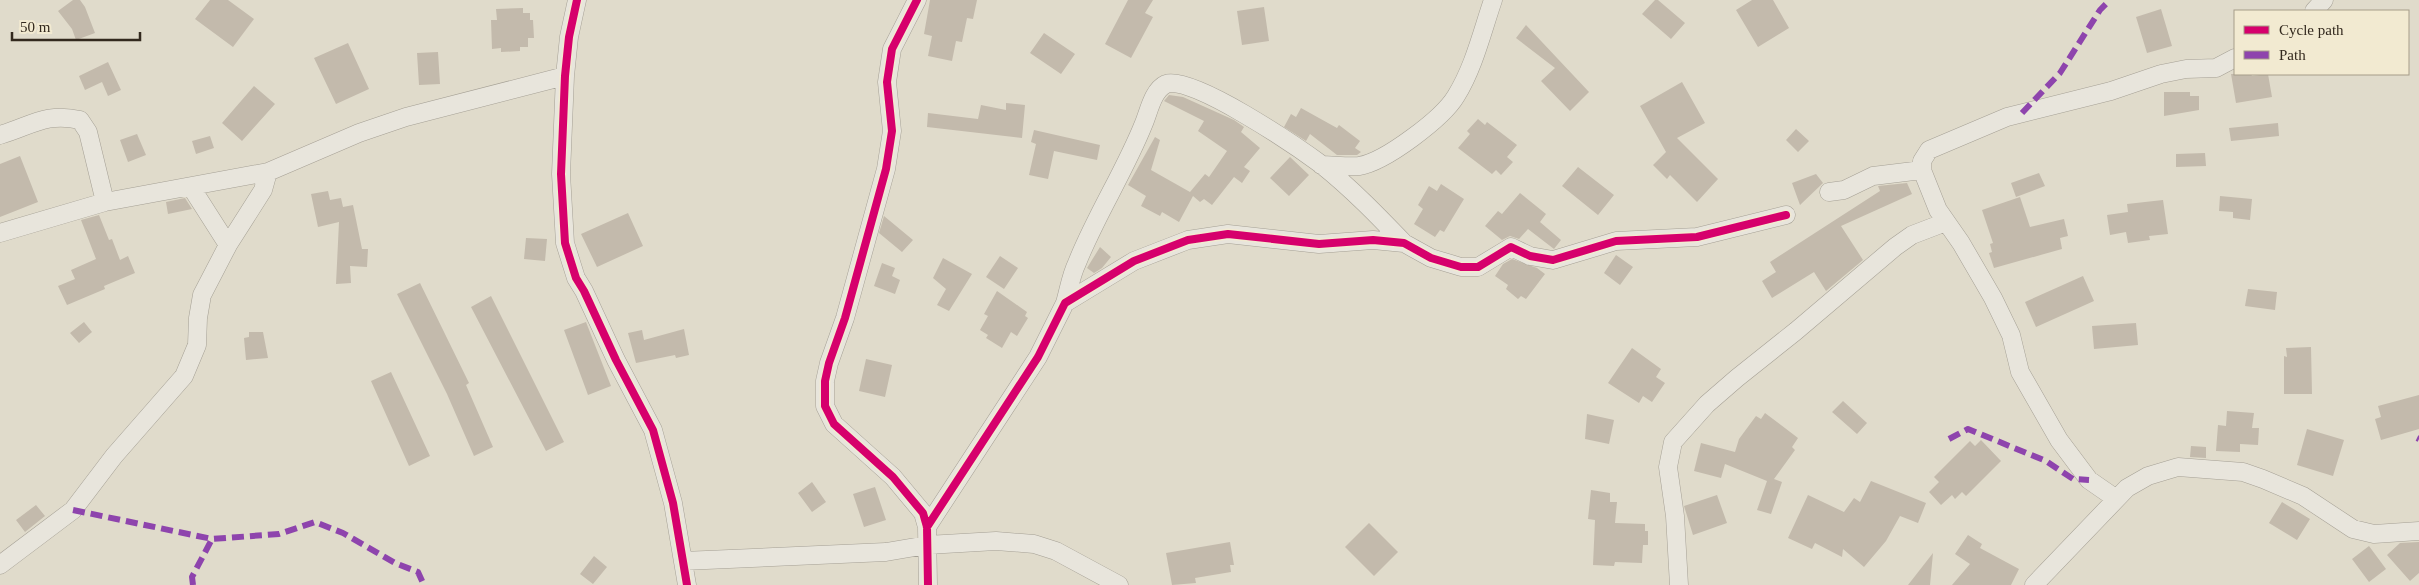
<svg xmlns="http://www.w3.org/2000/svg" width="2419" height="585" font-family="'Times New Roman',serif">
<rect width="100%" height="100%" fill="#e0dbcb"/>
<path fill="#c3baac" d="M73,0H80L85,7L95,33L76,40L72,29L58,11Z
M210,0H228L254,19L233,47L195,19Z
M930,0H977L973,19L967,18L962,42L956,41L952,61L928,56L932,36L924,34Z
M1128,0H1153L1145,13L1153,17L1131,58L1105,44Z
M1655,0H1658L1685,23L1671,39L1642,14Z
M1752,0H1773L1789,28L1758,47L1736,10Z
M1264,7L1269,41L1242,45L1237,11Z
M523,8V13H530V20H533L534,38H528V47H520V51L501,52V48L492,49L491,20H497L496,9Z
M2161,9L2172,46L2147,53L2136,17Z
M1526,25L1589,92L1570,111L1541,81L1555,68L1516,38Z
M1044,33L1075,54L1061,74L1030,53Z
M348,43L369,89L336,104L314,58Z
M438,52L440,84L419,85L417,53Z
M108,62L121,90L108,96L102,82L85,90L79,76Z
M2231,74H2251L2252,76L2268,74L2272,97L2236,103Z
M1682,82L1705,123L1677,138L1718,179L1697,202L1670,175L1667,179L1653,165L1666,152L1640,106Z
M254,86L275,104L242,141L222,123Z
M2164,92H2190V96H2199V110L2164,116Z
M1169,95L1183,97L1234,120L1244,127L1241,132L1260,148L1244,167L1250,171L1242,183L1234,177L1212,205L1204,199L1200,202L1193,196L1179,222L1162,212L1160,216L1141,206L1146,196L1128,185L1155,137L1160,140L1151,170L1190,192L1205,174L1209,177L1227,151L1198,131L1204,121L1164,101Z
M1006,103L1025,105L1022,138L927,127L928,113L978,119L981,105L1006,110Z
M1301,108L1337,128L1339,125L1360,141L1355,148L1361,152L1357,155H1337L1310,134L1306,141L1284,127L1291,114L1296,117Z
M1478,119L1485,125L1487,122L1517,145L1507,157L1513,162L1501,175L1496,170L1492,174L1458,148L1470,134L1467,131Z
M2278,123L2279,136L2231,141L2229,128Z
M1796,129L1809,141L1798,152L1786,140Z
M1034,130L1100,145L1097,160L1054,151L1048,179L1029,175L1036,144L1031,142Z
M137,134L146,155L128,162L120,140Z
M210,136L214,148L196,154L192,141Z
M2205,153L2206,166L2176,167V154Z
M20,156L38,202L0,217V164Z
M1290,157L1309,175L1289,196L1270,178Z
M1578,167L1614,195L1598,215L1562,186Z
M2039,173L2045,186L2016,197L2011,183Z
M1816,174L1823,183L1800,205L1792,183Z
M1907,183L1912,194L1841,226L1863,260L1826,291L1814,272L1772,298L1762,281L1776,272L1770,262L1880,191L1878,186Z
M1441,184L1464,199L1444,232L1440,230L1435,237L1414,224L1423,209L1418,205L1429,186L1437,191Z
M328,191L330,200L341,198L343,207L353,205L362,249H368L367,267L350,266L351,283L336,284L339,222L318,227L311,194Z
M1520,193L1546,214L1540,222L1561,240L1554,249L1528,229L1519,239L1510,236L1502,240L1485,226L1498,211L1502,214Z
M2220,196L2252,199L2250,220L2233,218V212L2219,211Z
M2020,197L2030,227L2064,219L2068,236L2060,238L2062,249L1994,268L1989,253L1992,252L1990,244L1993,243L1982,210Z
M185,198L192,209L168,214L166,202Z
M2163,200L2168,234L2149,236L2150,240L2128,243L2126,232L2110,235L2107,215L2128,212L2127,204Z
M628,213L643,246L597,267L581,234Z
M99,215L109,240L112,239L120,260L128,256L135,273L104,286L105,289L67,305L58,286L75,279L71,270L96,259L81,220Z
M884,216L913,240L902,252L879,233Z
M526,238L547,239L545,261L524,259Z
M1100,247L1111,257L1102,268L1094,273L1087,268Z
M1616,255L1633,267L1620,285L1604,273Z
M1000,256L1018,268L1004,289L986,277Z
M943,258L972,274L949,311L937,305L946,289L933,278Z
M1512,259L1537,268L1545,274L1526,299L1521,296L1518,299L1506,289L1508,285L1495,276L1503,264Z
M882,263L895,268L892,276L900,280L895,294L874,286Z
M2083,276L2094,301L2036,327L2025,302Z
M420,283L469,383L466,385L493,447L474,456L447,394L397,294Z
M2248,289L2277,292L2275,310L2245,306Z
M997,291L1027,312L1025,316L1028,318L1017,336L1011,332L1002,348L986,338L988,335L980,330L988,316L984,314Z
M491,296L564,442L546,451L471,307Z
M84,322L92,332L79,343L70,333Z
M586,322L611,386L588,395L564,330Z
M2136,323L2138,345L2094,349L2092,326Z
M684,329L689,355L676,358L675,355L636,363L628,333L642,330L644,340Z
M249,332H263L268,358L246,360L244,338L249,337Z
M2311,347L2312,394H2284V356L2287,357L2286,348Z
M1632,348L1661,369L1656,377L1665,383L1652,402L1643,396L1639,403L1608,383Z
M866,359L892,365L885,397L859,391Z
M391,372L430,456L409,466L371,381Z
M2419,395V429L2381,440L2375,419L2381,417L2378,406Z
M1843,401L1867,423L1857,434L1832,412Z
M2227,411L2254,413L2252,428H2259L2258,445L2240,444V452L2216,451L2218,425L2226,426Z
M1765,413L1798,438L1792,447L1795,450L1774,479L1782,482L1771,514L1757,510L1767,481L1725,464L1721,478L1694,471L1701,443L1735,452L1739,439L1756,416L1761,419Z
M1587,414L1614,420L1609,444L1585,439Z
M2307,429L2344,440L2333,476L2297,465Z
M1981,440L2001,461L1966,496L1962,492L1955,499L1952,495L1941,505L1929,492L1939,482L1934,477L1970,441L1975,446Z
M2191,446L2206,447V458L2190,457Z
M1871,481L1926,503L1918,523L1900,516L1886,541L1864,567L1843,549L1842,557L1815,543L1812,549L1788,538L1808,495L1844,512L1854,498L1860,502Z
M812,482L826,502L812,512L798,493Z
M875,487L886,520L864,527L853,494Z
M1591,490L1610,493V502H1617L1615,523L1645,524V531H1648V545H1643L1642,563L1615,562L1614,566L1593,565L1595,520L1588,519Z
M1717,495L1727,523L1693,535L1684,506Z
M2282,502L2310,519L2297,540L2269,523Z
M36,505L45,516L25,532L16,520Z
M1369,523L1398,552L1374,576L1345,547Z
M1968,535L1982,544L1980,548L2019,569L2011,585H1952L1970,564L1955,554Z
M1230,542L1234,565H1230L1231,572L1195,578L1196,583L1172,585L1166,553Z
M2419,542V573L2410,581L2387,555L2400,543Z
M2369,546L2386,569L2369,582L2352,559Z
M1933,553L1930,585H1908Z
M594,556L607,567L593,584L580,574Z"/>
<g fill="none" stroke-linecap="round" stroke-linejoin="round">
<defs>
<path id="minor" d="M577,0L569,37L565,76L561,174L565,243L576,278L584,291L616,360L653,430L673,503L687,585
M917,0L892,49L887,82L892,131L886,169L845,318L829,363L825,381V406L834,424L893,477L923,513L927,527L928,585
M2314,11L2324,0
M0,135C31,126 46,112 80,120L88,132L105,202
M1321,165C1333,165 1347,167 1359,166C1385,162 1443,118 1456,96C1474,67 1482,32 1493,0
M1922,170L1938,210L1961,243L1993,298L2011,335L2020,372L2059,440L2089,480L2115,498
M1829,192L1844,190L1873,176L1922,170V161L1929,150L2007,117L2111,91L2161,74L2186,69L2216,68L2235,58
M0,233L105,202L268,172L359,133L406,117L565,76
M228,245L263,190L268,172
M1065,303C1069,289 1071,275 1077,263C1096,215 1125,171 1144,123C1149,111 1153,90 1166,84C1191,74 1299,148 1322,165C1352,189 1378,216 1404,243
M927,527L1038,357L1065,303L1134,261L1188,240L1228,234L1319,244L1373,240L1404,243L1431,258L1461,267H1478L1511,247L1530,256L1553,260L1616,241L1697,237L1786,215
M683,561L886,552L927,545L996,541L1034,544L1056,551L1119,585
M0,565L73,510L114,456L184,376L197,345L198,318L202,295L228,245L191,187
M1679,585L1675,516L1668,467L1673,442L1707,404L1737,378L1796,331L1895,247L1912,235L1946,222
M2034,585L2127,488L2148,476L2178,467L2243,472L2263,479L2303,496L2353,529L2374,534L2419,531"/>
</defs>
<use href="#minor" stroke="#a5a095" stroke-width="19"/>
<use href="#minor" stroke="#e8e5dc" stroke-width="18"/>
<path stroke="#8e44ad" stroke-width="6" stroke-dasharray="12 6" stroke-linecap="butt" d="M2022,113L2060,73L2100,10L2110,0
M2417,438L2419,439
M1949,439L1968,429L2046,461L2073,479L2089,480
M73,510L212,539L279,534L315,522L343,533L395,563L418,572L424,585
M193,585L192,577L212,539"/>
<defs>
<path id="cycleway" d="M577,0L569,37L565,76L561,174L565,243L576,278L584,291L616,360L653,430L673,503L687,585
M917,0L892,49L887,82L892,131L886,169L845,318L829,363L825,381V406L834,424L893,477L923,513L927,527L928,585
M927,527L1038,357L1065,303L1134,261L1188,240L1228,234L1319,244L1373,240L1404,243L1431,258L1461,267H1478L1511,247L1530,256L1553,260L1616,241L1697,237L1786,215"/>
</defs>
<use href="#cycleway" stroke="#f2ead1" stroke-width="11"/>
<use href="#cycleway" stroke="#d6006c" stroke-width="8"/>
</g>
<rect x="2234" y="10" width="175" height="65" fill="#f2ead1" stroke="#a69d89"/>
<rect x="2244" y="26" width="25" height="8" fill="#d6006c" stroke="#a69d89"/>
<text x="2279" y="35" font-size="15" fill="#33291e">Cycle path</text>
<rect x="2244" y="51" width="25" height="8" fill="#8e44ad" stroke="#a69d89"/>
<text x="2279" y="60" font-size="15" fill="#33291e">Path</text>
<path d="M12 32v8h128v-8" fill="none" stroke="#33291e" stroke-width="2.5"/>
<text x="20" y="32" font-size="15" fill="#33291e" stroke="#f2ead1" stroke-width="4" paint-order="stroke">50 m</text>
</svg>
